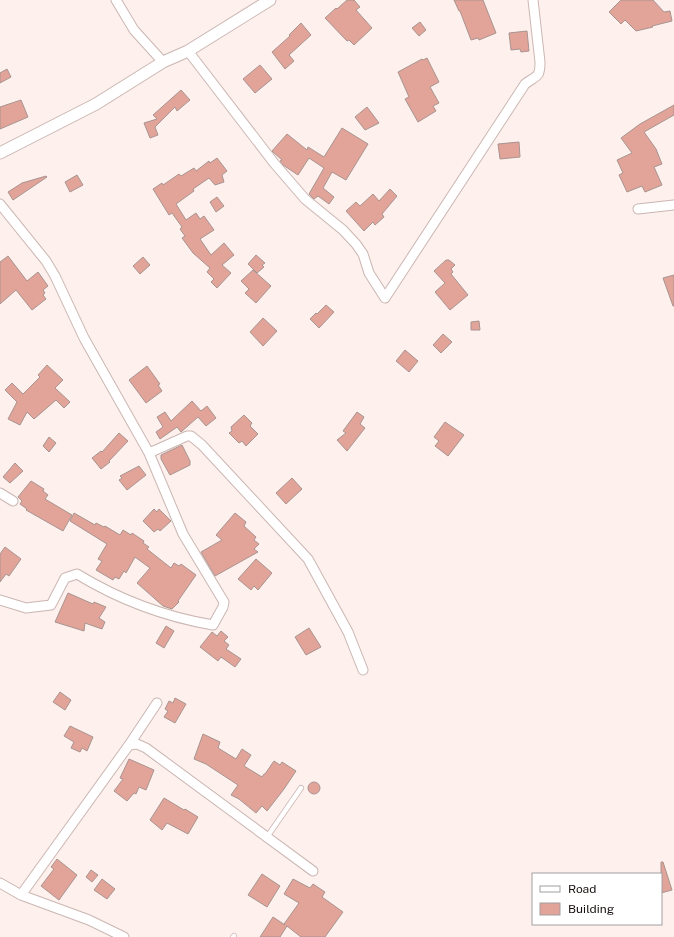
<svg xmlns="http://www.w3.org/2000/svg" width="674" height="937" font-family="'Public Sans',sans-serif">
<rect width="100%" height="100%" fill="#fdf0ed"/>
<path fill="#e2a399" stroke="#a89490" d="M347,0H354L360,7L356,10L372,28L354,45L349,40L347,41L325,18L336,8L337,9Z
M454,0H483L496,33L479,40L478,38L471,40L460,11H459Z
M621,0H653L664,12L670,11L672,21L652,26L653,27L636,31L625,20L621,24L609,12Z
M420,22L426,30L419,36L412,28Z
M301,23L311,35L289,55L294,61L285,69L272,52L290,36L289,35Z
M527,31L529,51L521,52L520,49L511,50L509,33Z
M427,58L439,82L430,87L439,103L433,106L436,111L418,122L405,99L409,97L398,72L422,59L423,60Z
M260,65L272,79L255,93L243,79Z
M7,69L11,77L0,83V73Z
M181,90L190,100L177,111L175,107L155,127L158,135L150,138L144,123L157,119L153,115Z
M21,100L28,117L0,129V107Z
M674,105V115L644,132L656,149L662,164L654,167L662,185L645,192L642,186L627,192L619,175L623,173L617,160L632,153L621,138L640,124Z
M367,107L379,123L365,130L355,117Z
M342,128L368,144L346,180L332,172L323,188L334,197L329,204L318,196L314,199L309,194L324,168L309,158L298,175L283,165L280,161L282,160L272,151L287,134L307,150L308,147L324,157Z
M519,142L520,157L500,159L498,144Z
M217,158L227,171L222,175L224,182L215,185L209,178L193,189L194,191L176,204L186,220L196,213L200,219L204,216L214,230L200,239L211,255L224,243L234,255L222,265L231,273L217,288L211,282L214,279L207,272L210,268L193,253L182,238L185,236L180,229L182,227L172,213L169,215L153,189L162,183L163,185L179,174L181,176L194,168L196,171L209,161L210,163Z
M77,175L83,185L70,192L65,182Z
M46,176L47,177L13,200L8,192L22,183Z
M390,189L397,196L382,214L384,217L375,225L373,222L364,231L346,211L356,202L360,206L373,194L379,201Z
M217,197L224,206L216,212L210,202Z
M256,255L265,263L262,265L264,267L257,273L248,264Z
M8,256L27,281L38,272L48,286L43,290L45,293L43,295L46,299L32,310L16,290L0,304V262Z
M143,257L150,265L140,274L133,266Z
M446,260H449L455,265L451,269L453,272L451,274L468,295L450,310L435,292L445,283L434,271Z
M253,270L271,286L256,303L245,293L249,289L241,281Z
M674,275V306H673L663,278Z
M326,305L334,312L319,328L310,319L316,313L317,314Z
M263,318L277,331L263,346L250,332Z
M479,321L480,330H471V322Z
M443,334L452,342L441,353L433,345Z
M405,350L418,361L409,372L396,361Z
M47,365L63,380L55,388L70,402L64,408L56,400L34,419L27,412L20,425L8,419L17,402L5,390L12,383L23,394L40,377L38,375Z
M147,366L160,384L158,385L162,391L146,403L129,380Z
M192,401L201,411L207,406L216,418L206,426L198,417L181,432L177,427L160,439L156,432L163,427L157,417L165,412L171,421Z
M357,412L364,417L360,424L365,428L347,451L337,440L346,433L343,431Z
M244,415L252,423L250,426L258,434L246,446L242,441L239,443L229,433L232,431L231,427Z
M445,422L464,435L448,456L435,446L439,441L434,437Z
M119,433L128,441L109,461L110,462L101,469L92,458L101,451L102,452Z
M49,437L56,443L49,452L43,446Z
M182,445L190,461V465L170,475L161,459V455Z
M15,463L23,471L10,483L3,477Z
M139,466L146,475L127,490L119,480L122,478L120,476Z
M292,478L302,489L286,504L276,493Z
M31,481L44,489L43,491L48,495L45,499L72,515L63,531L26,510L27,509L20,504L22,501L18,497Z
M154,509L157,512L159,509L171,521L160,531L158,529L154,532L143,521Z
M74,513L95,525L96,523L104,527L105,526L120,535L123,530L131,535L132,533L144,541L143,543L149,547L147,549L171,568L174,563L179,566L181,564L196,575L178,601L179,602L172,609L163,606L137,583L150,568L135,557L126,573L124,571L119,579L115,577L113,580L96,570L102,561L98,559L107,544L70,521Z
M235,513L246,522L244,526L256,537L254,540L259,544L254,549L258,552L215,576L201,552L222,540L216,535Z
M5,547L21,559L9,576L6,574L0,582V554Z
M256,559L272,573L258,590L254,586L251,590L238,579Z
M68,593L93,604L94,602L106,607L99,618L105,622L102,629L85,623L84,631L55,622Z
M166,626L174,631L164,648L156,643Z
M309,628L321,647L306,655L295,637Z
M221,631L228,637L224,641L229,645L226,649L241,659L235,667L221,657L218,661L200,647L212,632L217,636Z
M60,692L71,700L65,710L53,702Z
M175,698L186,704L175,723L164,717L168,711L165,709L169,701L173,703Z
M70,726L93,737L87,751L82,748L80,752L71,748L74,742L64,736Z
M203,734L220,742L218,748L236,759L242,749L251,755L244,766L262,777L264,774H265L274,761L280,765L282,762L296,771L284,789L267,811L262,806L256,813L239,799L231,795L238,785L206,764L194,759Z
M129,759L154,770L146,790L139,787L136,794L134,793L127,801L114,791L123,779L120,778Z
M308 788a6 6 0 1 1 12 0a6 6 0 1 1-12 0Z
M164,798L184,810L185,809L198,817L188,834L167,823L162,830L150,820Z
M57,859L77,875L59,900L41,886L54,869L51,867Z
M661,862H663L672,890L661,893Z
M91,870L98,875L92,882L86,877Z
M262,874L280,886L267,907L248,895Z
M102,879L115,889L107,899L94,890Z
M293,879L310,888L313,884L325,892L322,897L343,912L325,937H301L287,926L280,937H260L273,917L285,925L284,924L299,903L284,894Z"/>
<g fill="none" stroke-linecap="round" stroke-linejoin="round">
<defs>
<path id="service" d="M267,837L301,788
M233,937L234,936"/>
<path id="minor" d="M116,0L134,30L163,62
M188,51L274,163L305,199L343,230L356,244L363,254L369,273L385,298L525,84C537,75 540,78 540,62L533,0
M0,204L46,261L55,276L84,338L149,453L183,534L224,602L223,607L213,625C166,617 118,599 77,574L65,578L51,605L26,608L0,600
M638,209L674,205
M149,453L187,436H191L202,445L308,559L348,632L363,670
M0,493L13,501
M129,745L157,703
M0,883L21,895L89,920L124,937
M21,895L129,745L137,744L146,748L313,871"/>
<path id="tertiary" d="M0,153L96,104L163,62L188,51L270,0"/>
</defs>
<use href="#service" stroke="#cbb6b2" stroke-width="6"/>
<use href="#minor" stroke="#cbb6b2" stroke-width="11"/>
<use href="#tertiary" stroke="#cbb6b2" stroke-width="13"/>
<use href="#service" stroke="#fff" stroke-width="4.5"/>
<use href="#minor" stroke="#fff" stroke-width="9"/>
<use href="#tertiary" stroke="#fff" stroke-width="11"/>
</g>
<rect x="532" y="873" width="130" height="52" fill="#ffffff" stroke="#a29f9f"/>
<rect x="540" y="886" width="20" height="6" fill="#ffffff" stroke="#a29f9f"/>
<text x="568" y="893" font-size="12" fill="#160f0e">Road</text>
<rect x="540" y="903" width="20" height="12" fill="#e2a399" stroke="#a29f9f"/>
<text x="568" y="913" font-size="12" fill="#160f0e">Building</text>
</svg>
